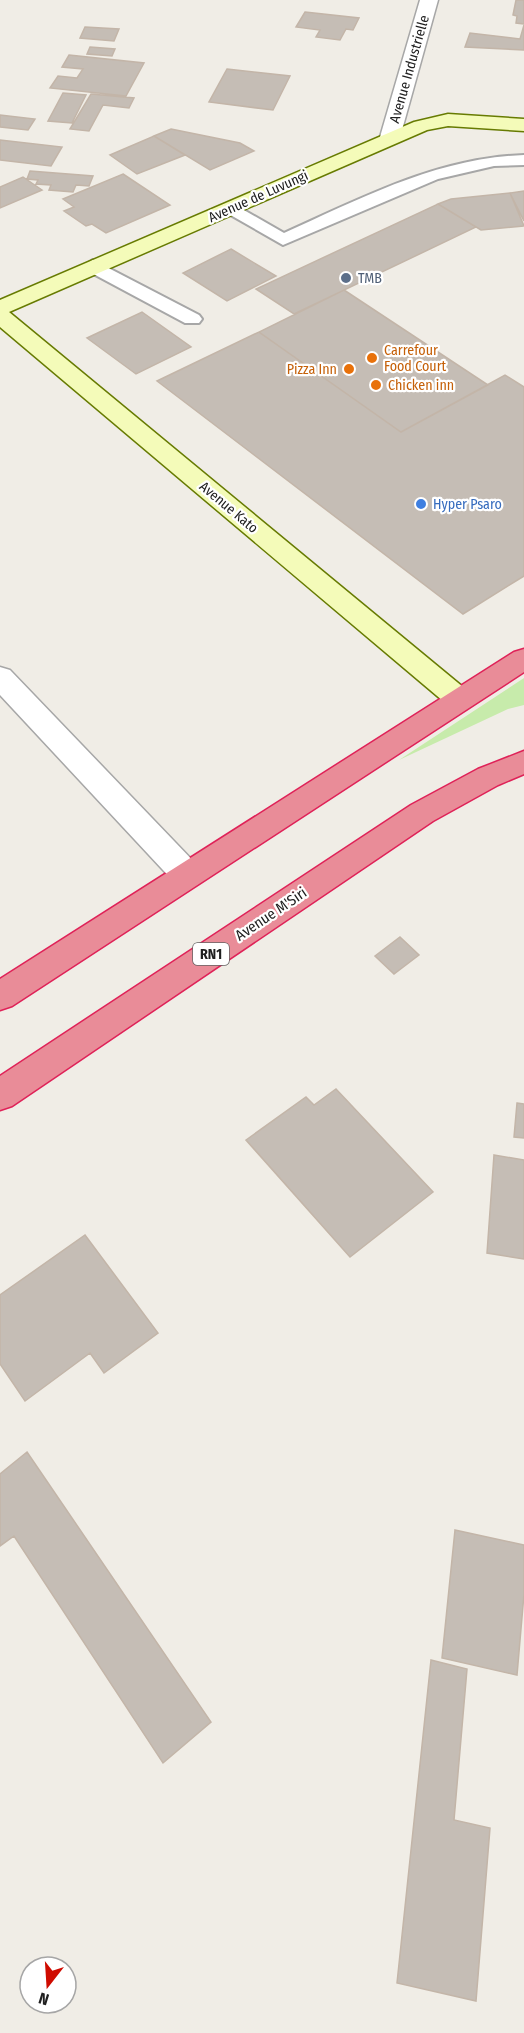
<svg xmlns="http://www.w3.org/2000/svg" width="524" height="2033" font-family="'Fira Sans Condensed',sans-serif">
<rect width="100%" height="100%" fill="#f0ede6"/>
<path fill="#c7ebab" d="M524,678V705L508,709L399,760Z"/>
<path fill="#c5bdb5" stroke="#c3b5a8" stroke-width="1.5" d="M516,0H524V24L516,23L517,16L513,15Z
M305,12L359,18L353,30L346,29L340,40L316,37L320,30L296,27Z
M524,25V50L465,47L470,33L520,39Z
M85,27L119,29L114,41L80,38Z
M90,47L115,49L112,56L87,54Z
M69,55L144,63L126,96L50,88L58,76L77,78L83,69L62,67Z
M227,69L290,76L273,110L209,102Z
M63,93L86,95L72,123L48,121Z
M91,94L134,98L129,108L103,105L89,131L70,129Z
M0,115L35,119L28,130L0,127Z
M171,129L240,143L254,151L210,170L154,136Z
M154,136L185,155L137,174L110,155Z
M0,140L62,147L51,166L0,160Z
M30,171L93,176L89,186L76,185L73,192L49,190L51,185L36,184L38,180L27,179Z
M123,174L170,205L106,233L92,224L86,226L64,211L74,207L63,199Z
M23,177L42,190L0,208V187Z
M524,191V221L510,193Z
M510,193L524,226L481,230L438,204L451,199Z
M438,204L476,227L294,314L256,289Z
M231,249L276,276L227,301L183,273Z
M344,290L488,385L401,432L259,332Z
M142,312L191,347L136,374L87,338Z
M259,332L401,432L505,375L524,387V576L463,614L157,381Z
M400,937L419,955L394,974L375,956Z
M336,1089L433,1192L350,1257L246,1140L306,1097L314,1105Z
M517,1103L524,1104V1138L514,1137Z
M494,1155L524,1160V1259L487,1253Z
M85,1235L158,1333L104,1373L90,1353L25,1401L0,1364V1295Z
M27,1452L211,1722L163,1763L14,1536L0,1546V1474Z
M455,1530L524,1545V1594L517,1675L442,1658Z
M431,1660L467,1669L454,1820L490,1828L476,2001L397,1983Z"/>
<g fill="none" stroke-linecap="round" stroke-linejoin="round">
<defs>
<path id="lane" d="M524,155V165L494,166L438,179L283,245L220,209L229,204L235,205L284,233C362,198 437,158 524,155Z
M93,260L199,315L202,319L199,323H185L86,270L84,266Z"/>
<path id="street" d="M420,0H438L400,137L390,143L380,137Z
M0,667L10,670L198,866L202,875L198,884L187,887L176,884L0,695Z"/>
<path id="secondary" d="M448,114L524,119V131L448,126L427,130L9,312L469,692L473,699L469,706L459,709L449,706L0,327V300L414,122Z"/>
<path id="highway" d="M524,649V672L12,1006L0,1010V979L514,652Z
M524,751V774L498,785L433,821L12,1106L0,1110V1076L411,805L478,769Z"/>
</defs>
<use href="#lane" stroke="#a7a7a7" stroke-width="4"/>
<use href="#street" stroke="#a7a7a7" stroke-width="3"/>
<use href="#secondary" stroke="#677b02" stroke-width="3"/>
<use href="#highway" stroke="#df2258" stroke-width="3"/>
<use href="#lane" fill="#fff" fill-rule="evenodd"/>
<use href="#street" fill="#fff" fill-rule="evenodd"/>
<use href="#secondary" fill="#f4fbb9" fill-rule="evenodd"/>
<use href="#highway" fill="#e98c98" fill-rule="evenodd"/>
</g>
<circle fill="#5c6f8a" stroke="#fff" stroke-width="2" cx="346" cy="278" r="6"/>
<g fill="#e8710a" stroke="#fff" stroke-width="2">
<circle cx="372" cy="358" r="6"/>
<circle cx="349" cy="369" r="6"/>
<circle cx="376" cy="385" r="6"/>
</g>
<circle fill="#3f7fe0" stroke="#fff" stroke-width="2" cx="421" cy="504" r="6"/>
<g text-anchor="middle" stroke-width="4.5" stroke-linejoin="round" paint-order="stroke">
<g font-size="14" fill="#202020" stroke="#fff">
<text transform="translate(409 69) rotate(-74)" y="5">Avenue Industrielle</text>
<text transform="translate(258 196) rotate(-24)" y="5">Avenue de Luvungi</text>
<text transform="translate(229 507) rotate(40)" y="5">Avenue Kato</text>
</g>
<g font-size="14" fill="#4e5e75" stroke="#fff" text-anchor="start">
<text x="358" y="283">TMB</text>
</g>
<g font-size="14" fill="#c56008" stroke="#fff" text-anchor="start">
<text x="384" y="355">Carrefour<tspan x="384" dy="16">Food Court</tspan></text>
<text x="337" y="374" text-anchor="end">Pizza Inn</text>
<text x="388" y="390">Chicken inn</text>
</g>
<g font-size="14" fill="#366cbe" stroke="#fff" text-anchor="start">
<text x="433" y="509">Hyper Psaro</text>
</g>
<rect fill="#fff" stroke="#636363" stroke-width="1.5" x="193" y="943" width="36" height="22" rx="4.5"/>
<g font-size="14" font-weight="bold" fill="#202020">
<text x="211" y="959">RN1</text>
</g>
<g font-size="15" fill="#202020" stroke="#fff">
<text transform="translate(271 914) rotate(-34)" y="5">Avenue M'Siri</text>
</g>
</g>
<g transform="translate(48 1985) rotate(197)"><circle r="28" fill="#ffffff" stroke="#a6a6a6" stroke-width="1.5"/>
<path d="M0-4.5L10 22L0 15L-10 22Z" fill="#cf0b00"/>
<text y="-9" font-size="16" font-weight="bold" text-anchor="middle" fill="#202020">N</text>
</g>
</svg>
